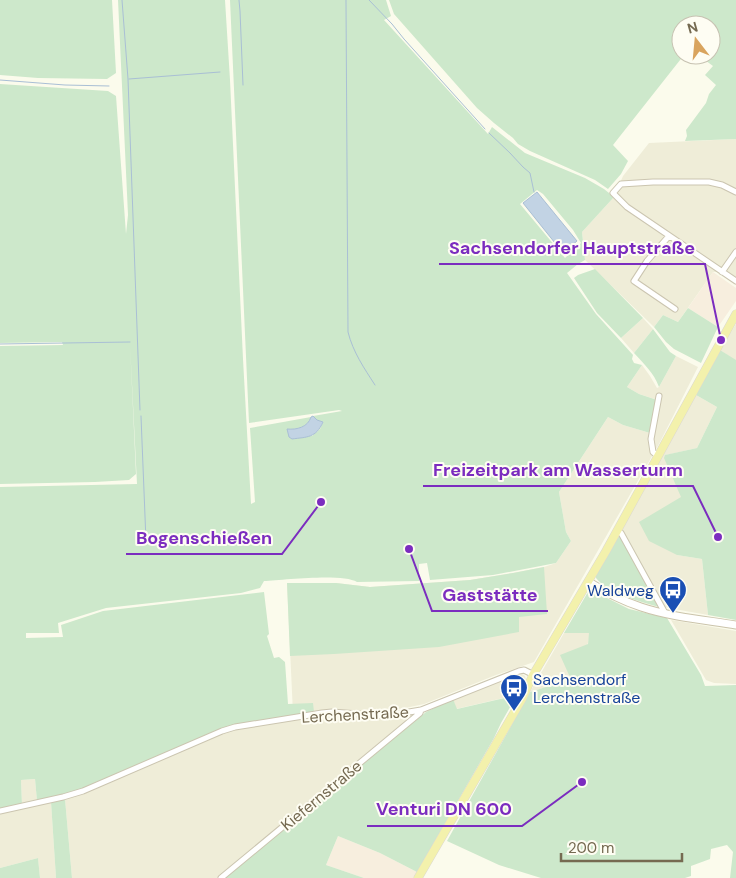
<svg xmlns="http://www.w3.org/2000/svg" width="736" height="878" font-family="'DM Sans',sans-serif">
<rect width="100%" height="100%" fill="#fbfbec"/>
<path fill="#efedd8" d="M736,139V278L727,272H713L678,322L663,315L654,327L585,260L582,232L614,197L623,176L649,143Z
M643,318L653,329L634,353L621,338Z
M736,324V361L720,350Z
M676,356L698,367L659,444L534,662L496,675L424,704L396,710L358,712H315L293,714L287,583H336L370,587L470,580L513,573L544,567L556,563L571,541L566,532L559,492L608,417L623,425L650,433L657,400L639,394L627,387L642,365L650,376L657,388L659,387Z
M696,395L717,407L697,448L666,455L682,497L677,555L702,559L708,615L663,607L621,531Z
M671,620L736,631V684L714,683L706,680Z
M564,633H590L588,643L575,678L530,692Z
M521,673L525,676L526,680L517,695L456,709L453,699Z
M415,713L217,878H72L65,799L223,732L235,729L322,715L386,719Z
M35,779L37,801L22,805L21,780Z
M51,802L56,878H40L38,858L0,868V813Z"/>
<path fill="#f7eede" d="M713,272L736,288V301L718,327L688,308Z
M338,836L380,853L417,872L414,878H364L326,865Z"/>
<path fill="#cde8cb" fill-rule="evenodd" d="M0,0H112L116,73L107,79L38,78L0,75Z
M118,0H225L230,80L243,359L251,504L255,502L250,428L311,417C308,427 297,430 288,429L312,436L320,429L323,422L317,420L313,416L342,411L339,410L249,423L230,0H386L391,16L384,20L488,134L492,127L525,153L585,178L604,189L614,197L582,232L585,260L578,264L567,273L596,314L633,355L632,359L634,363L642,365L627,387L639,394L657,400L650,433L623,425L608,417L559,492L566,532L571,541L556,563L493,575L430,580L427,563L419,564V581L357,582C343,573 283,580 264,581L260,588L241,593L106,608L58,623L59,633H26V638L63,637L61,625L103,611L264,592L269,634L267,636L274,658L279,657L285,662L288,704L313,703L314,712L241,724L84,789L37,801L35,779L21,780L22,805L0,809V487L137,484L130,344L136,474L129,480L95,482L0,484V346L63,345L62,342L0,343V84L108,91L116,96L126,234L128,215ZM537,190L543,194L573,230L581,243L565,258L520,204Z
M389,0H736V139L685,141L687,136L686,130L706,103L709,94L716,85L705,75L713,66L698,55H711V25H681V55H684L613,145L628,161L621,174L608,189L595,180L530,151L518,144L513,138L494,123L477,108L394,14Z
M595,269L643,318L621,338L597,313L574,278L578,275Z
M688,308L718,327L701,363L674,349L666,342L654,327L663,315L678,322Z
M653,329L670,352L676,356L659,387C654,373 644,364 634,353Z
M720,350L736,360V620L708,615L702,559L677,555L649,541L639,522L681,497L664,458L665,455L697,448L717,407L696,395Z
M620,534L660,607C643,603 606,592 596,578V574Z
M544,567L547,614L519,617V632L439,647L334,654L290,656L287,583H336L370,587L470,580L513,573Z
M591,591L595,592L629,609L667,618L701,675L705,686L736,685V878H730L733,852L727,845L711,849L710,859L691,866V876L685,878H541L499,865L447,841L530,692L574,678L569,675L560,655L588,644L589,633H564L588,592Z
M517,695L501,723L494,738L417,872L380,853L338,836L326,865L364,878H225L426,712L453,699L457,709Z
M65,799L72,878H56L51,802Z
M38,858L40,878H0V868Z"/>
<path fill="#c2d3e4" stroke="#a9bfd5" d="M537,192L577,241L563,253L523,203Z
M313,416L317,420L323,422C316,438 307,437 292,439L289,437L287,429C297,430 308,427 311,417Z"/>
<g fill="none" stroke-linecap="round" stroke-linejoin="round">
<path stroke="#a9bfd5" stroke-width="1" d="M122,0L128,79L140,410
M239,0L240,11L243,85
M346,0L348,332C353,352 364,368 375,385
M369,0L392,24L404,39L485,129
M129,79L220,72
M0,80L65,85L109,86
M489,133L510,153L523,167L530,173L534,192
M0,344L130,342
M141,416L146,541"/>
<defs>
<path id="street" d="M736,192L722,185L709,182H653L621,184L613,193L627,207L736,281
M669,236L647,261L634,281L675,309
M722,272L736,252
M658,456L653,452L651,439L659,396
M621,533L665,613
M0,811L63,797L83,791L222,731L235,727L322,713L332,712L385,716L421,710L519,671L524,670L538,677
M221,878L420,713L421,710"/>
<path id="secondary" d="M589,582C605,592 623,601 641,607C671,617 705,620 736,625"/>
<path id="primary" d="M418,878L522,699L533,675L606,551L736,314"/>
</defs>
<use href="#street" stroke="#cbc5b0" stroke-width="7"/>
<use href="#secondary" stroke="#cbc4ab" stroke-width="9"/>
<use href="#primary" stroke="#dbd8d2" stroke-width="9"/>
<use href="#street" stroke="#fff" stroke-width="5"/>
<use href="#secondary" stroke="#fff" stroke-width="7"/>
<use href="#primary" stroke="#f3f1ac" stroke-width="8"/>
</g>
<defs>
<symbol id="bus-pin" viewBox="-11 -11 22 30"><path d="M0 17L-7.5 6A9.5 9.5 0 1 1 7.5 6Z" fill="#1a4fb4" stroke="#fefdf3"/><path d="M-5-6H5V4H4V6H2V4H-2V6H-4V4H-5ZM-3.5-4V0h7V-4ZM-3.5 1.2v1.5H-2V1.2ZM2 1.2v1.5H3.5V1.2Z" fill="#fff"/></symbol>
</defs>
<g fill-rule="evenodd">
<use href="#bus-pin" x="657" y="574" width="32" height="43"/>
<use href="#bus-pin" x="498" y="672" width="32" height="43"/>
</g>
<g text-anchor="middle" stroke-width="4" stroke-linejoin="round" paint-order="stroke">
<g font-size="16" fill="#164399" stroke="#fefdf3" text-anchor="end">
<text x="654" y="596">Waldweg</text>
<text x="533" y="685" text-anchor="start">Sachsendorf<tspan x="533" dy="18">Lerchenstraße</tspan></text>
</g>
<g font-size="16" fill="#756a51" stroke="#fefdf3">
<text transform="translate(355 714) rotate(-3)" y="6">Lerchenstraße</text>
<text transform="translate(321 795) rotate(-40)" y="6">Kiefernstraße</text>
</g>
</g>
<path fill="none" stroke="#7b2cbf" stroke-width="2" d="M721 340L705 264H439M718 537L693 486H423M321 502L282 554H126M409 549L432 611H548M582 782L522 826H367"/>
<g fill="#7b2cbf" stroke="#fefdf3" stroke-width="2">
<circle cx="721" cy="340" r="5"/>
<circle cx="718" cy="537" r="5"/>
<circle cx="321" cy="502" r="5"/>
<circle cx="409" cy="549" r="5"/>
<circle cx="582" cy="782" r="5"/>
</g>
<g font-size="18" text-anchor="middle" font-weight="bold" fill="#7b2cbf" stroke="#fefdf3" stroke-width="4" stroke-linejoin="round" paint-order="stroke">
<text x="572" y="254">Sachsendorfer Hauptstraße</text>
<text x="558" y="476">Freizeitpark am Wasserturm</text>
<text x="204" y="544">Bogenschießen</text>
<text x="490" y="601">Gaststätte</text>
<text x="444" y="815">Venturi DN 600</text>
</g>
<g transform="translate(696 40) rotate(344)"><circle r="24" fill="#fefdf3" stroke="#c7c2b2"/>
<path d="M0-4L9 19L0 12L-9 19Z" fill="#d9a45e"/>
<text y="-8" font-size="14" font-weight="bold" text-anchor="middle" fill="#756a51">N</text>
</g>
<path d="M561 853v8h121v-8" fill="none" stroke="#756a51" stroke-width="2.5"/>
<text x="568" y="853" font-size="15" fill="#756a51" stroke="#fefdf3" stroke-width="4" paint-order="stroke">200 m</text>
</svg>
